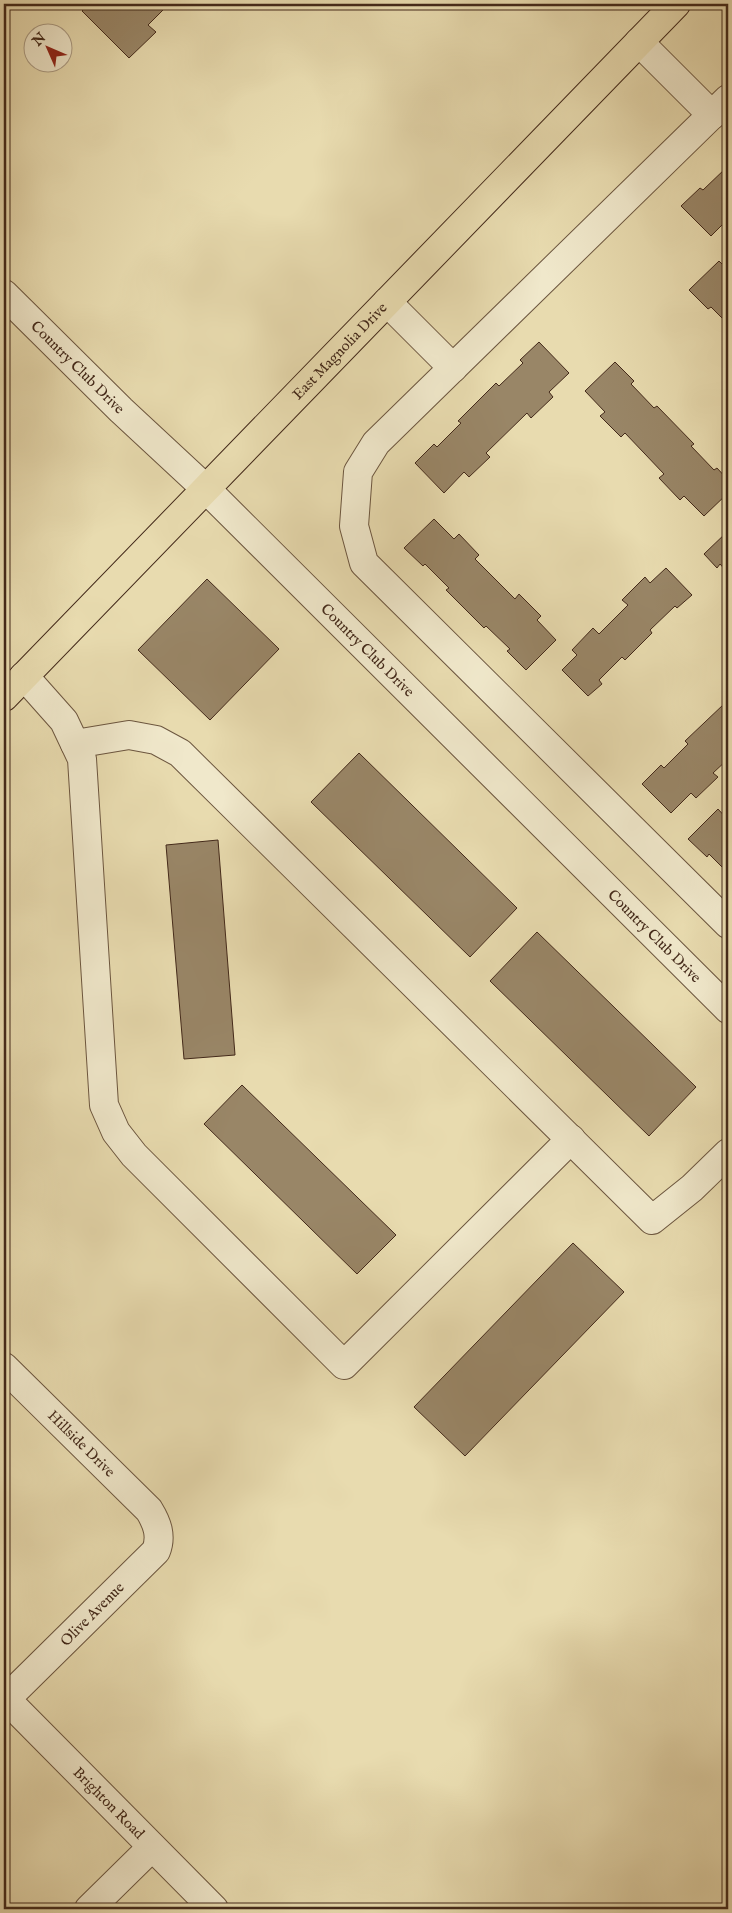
<svg xmlns="http://www.w3.org/2000/svg" width="732" height="1913" font-family="'IM FELL English',serif">
<rect width="100%" height="100%" fill="#e8dbaf"/>
<filter id="stains"><feTurbulence type="fractalNoise" baseFrequency=".004" numOctaves="4"/><feColorMatrix values="0 0 0 0 .2 0 0 0 0 .09 0 0 0 0 .02 0 0 0 .5 -.17"/></filter>
<radialGradient id="worn" r=".72"><stop offset=".6" stop-color="#630" stop-opacity="0"/><stop offset="1" stop-color="#630" stop-opacity=".3"/></radialGradient>
<path fill="#998667" stroke="#43291a" d="M83,4H169L148,25L156,32L129,58L82,11L85,8L82,5Z
M728,161V219L711,236L681,206L700,188L703,190L727,167L725,164Z
M719,261L728,270V324L711,307L708,309L689,290Z
M539,342L569,373L549,392L553,397L531,418L527,413L486,453L490,457L469,477L464,472L444,493L415,463L434,444L437,447L461,423L458,421L496,383L499,386L523,363L520,360Z
M615,362L634,381L631,384L654,408L657,406L694,444L691,446L714,470L717,468L728,480V493L704,516L684,496L680,500L659,478L664,474L625,433L621,437L600,416L605,412L585,391Z
M434,519L454,539L459,534L479,555L475,559L515,599L519,594L541,616L537,620L556,640L526,670L507,651L510,649L486,626L484,628L446,590L449,588L425,564L423,566L404,548Z
M728,531V573L720,564L717,568L704,554Z
M666,568L692,595L677,608L675,606L650,630L652,633L625,660L622,657L599,680L602,684L588,696L562,670L577,655L572,650L593,628L599,634L628,605L622,600L645,577L650,583Z
M207,579L279,649L210,720L138,650Z
M724,704L726,707L728,704V759L713,773L718,777L696,798L691,793L671,813L642,784L661,765L664,768L688,744L685,741Z
M359,753L517,908L470,957L311,802Z
M718,809L728,820V873L709,854L707,857L688,839Z
M218,840L235,1055L184,1059L166,845Z
M537,932L696,1087L649,1136L490,981Z
M242,1085L396,1235L357,1274L204,1124Z
M573,1243L624,1292L465,1456L414,1407Z"/>
<g fill="none" stroke-linecap="round" stroke-linejoin="round">
<defs>
<g id="minor">
<path d="M639,42L712,115"/>
<path d="M728,99L376,443L358,472L354,526L364,563L728,924"/>
<path id="s1" d="M4,294L121,410L206,489L728,1009"/>
<path d="M387,302L453,368"/>
<path d="M24,676L64,721L82,759L104,1105L116,1132L134,1155L344,1365L571,1139"/>
<path d="M75,744L129,735L156,740L180,753L652,1220L692,1188L728,1153"/>
<path id="s2" d="M4,1367L149,1510C157,1523 162,1536 156,1551L6,1699"/>
<path id="s3" d="M4,1697L214,1909"/>
<path d="M89,1909L152,1847"/>
</g>
<g id="major">
<path id="s4" d="M4,697L676,4"/>
</g>
</defs>
<use href="#minor" stroke="#6c563f" stroke-width="30"/>
<use href="#major" stroke="#43291a" stroke-width="30"/>
<use href="#minor" stroke="#f0e8cb" stroke-width="28"/>
<use href="#major" stroke="#e8dbaf" stroke-width="28"/>
</g>
<g text-anchor="middle" stroke-width="4.5" stroke-linejoin="round" paint-order="stroke">
<g font-size="15" fill="#43291a" stroke="#f0e8cb">
<text dy="5" stroke="none"><textPath href="#s4" startOffset="482">East Magnolia Drive</textPath></text>
<text dy="5" stroke="none"><textPath href="#s1" startOffset="104">Country Club Drive</textPath></text>
<text dy="5" stroke="none"><textPath href="#s1" startOffset="509">Country Club Drive</textPath></text>
<text dy="5" stroke="none"><textPath href="#s1" startOffset="914">Country Club Drive</textPath></text>
<text dy="5" stroke="none"><textPath href="#s2" startOffset="109">Hillside Drive</textPath></text>
<text transform="translate(92 1614) rotate(-45)" y="5">Olive Avenue</text>
<text dy="5" stroke="none"><textPath href="#s3" startOffset="149">Brighton Road</textPath></text>
</g>
</g>
<rect width="732" height="1913" fill="none" stroke="#e8dbaf" stroke-width="20"/>
<rect x="5" y="5" width="722" height="1903" fill="none" stroke="#43291a" stroke-width="2.5"/>
<rect x="10" y="10" width="712" height="1893" fill="none" stroke="#43291a"/>
<g transform="translate(48 48) rotate(315)"><circle r="24" fill="#f0e8cb" stroke="#ab9c84"/>
<path d="M0-4L9 19L0 12L-9 19Z" fill="#8f2418"/>
<text y="-8" font-size="14" font-weight="bold" text-anchor="middle" fill="#43291a">N</text>
</g>
<rect width="100%" height="100%" filter="url(#stains)"/>
<rect width="100%" height="100%" fill="url(#worn)"/>
</svg>
